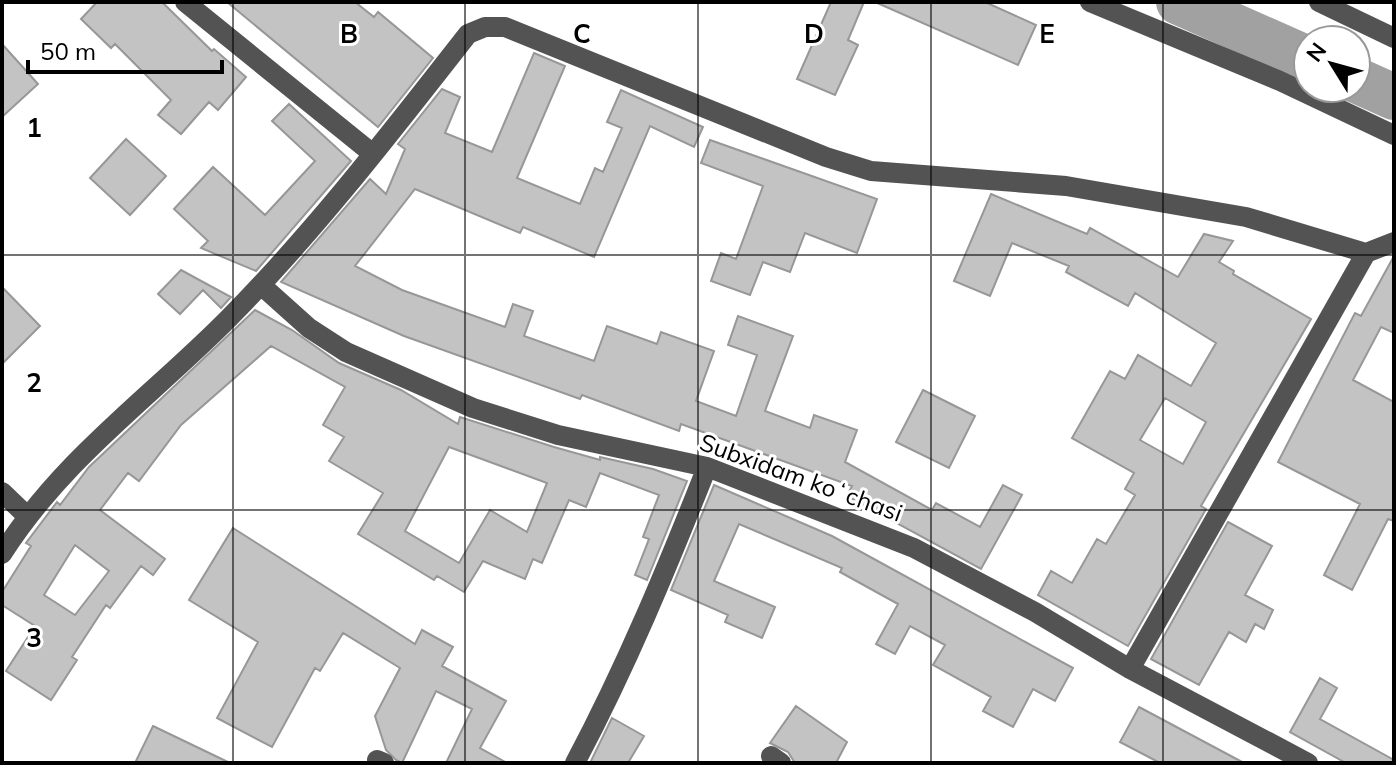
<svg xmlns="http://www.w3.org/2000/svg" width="1396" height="765" font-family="Mulish,sans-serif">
<rect width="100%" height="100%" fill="#fff"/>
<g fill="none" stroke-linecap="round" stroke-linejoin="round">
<path stroke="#a1a1a1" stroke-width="46" d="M1179,2L1308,59
M1356,80L1394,97"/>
</g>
<path fill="#c3c3c3" stroke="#979797" stroke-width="2" fill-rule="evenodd" d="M97,2H162L212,51L214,49L246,77L218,110L209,102L181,134L158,115L171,100L115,44L111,48L81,19Z
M227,2H355L374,17L378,12L433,58L378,127Z
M831,2H864L848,40L858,45L835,95L797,79Z
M875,2H985L1036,25L1018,65Z
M2,44L38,84L2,117Z
M534,53L565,66L517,178L580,204L595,168L603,172L622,128L607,122L621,90L703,127L694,147L650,126L594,257L523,227L520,233L415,189L355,266L402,290L505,327L513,304L533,311L524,336L594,361L607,326L657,344L661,332L714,351L696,401L736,416L757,355L728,345L738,316L793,336L765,411L810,428L814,415L857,430L845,462L932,510L936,503L980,527L1003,485L1022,495L981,569L847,496L852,486L681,424L679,431L582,395L580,399L404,336L281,282L370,179L386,194L405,149L398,144L442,89L460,97L445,133L492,152Z
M289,104L351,161L256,271L201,248L208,241L174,209L213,167L265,215L315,161L272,121Z
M126,139L166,176L130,215L90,178Z
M710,140L877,199L857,253L805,233L790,272L763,262L750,295L711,281L721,253L736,259L763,186L701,163Z
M991,194L1087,234L1090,228L1178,277L1204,234L1233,241L1219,262L1234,271L1233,274L1311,319L1201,506L1206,509L1128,646L1038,595L1051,571L1072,583L1097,539L1106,544L1135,495L1125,489L1134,473L1072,438L1110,371L1125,379L1138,355L1191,386L1216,343L1135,293L1128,306L1066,272L1069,266L1012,243L990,296L954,281ZM1165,398L1206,422L1183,464L1140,440Z
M1394,256V333L1381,327L1353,380L1394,402V521L1388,519L1352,590L1324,575L1360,504L1278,462L1355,313L1361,316Z
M181,270L203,282L231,297L221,308L203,290L180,314L158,294Z
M2,287L40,326L2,364Z
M255,310L292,330L339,363L401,390L458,424L460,417L554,447L600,460V457L653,469L687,481L647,580L635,575L649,539L643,537L659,495L600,473L586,507L569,500L542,563L533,559L525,579L483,561L464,592L437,576L434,580L358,534L383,493L329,461L344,437L323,425L345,387L271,346L181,425L139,481L128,473L100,510L165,559L153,575L141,566L110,608L106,605L72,657L77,660L51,700L6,671L35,626L2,605V592L31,546L26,543L57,502L60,505L89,467ZM449,447L547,483L527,532L490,510L459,563L405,531ZM75,545L109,571L75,615L44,595Z
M923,390L975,416L949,468L896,442Z
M714,485L832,536L1073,668L1055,701L1033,689L1013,727L983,711L991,697L933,665L945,645L910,626L895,654L876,644L898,604L840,572L842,568L739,524L714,581L775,607L762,638L725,622L728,615L671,590Z
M1228,522L1272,546L1245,595L1273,610L1264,629L1255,624L1246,642L1229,632L1199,685L1151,659Z
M233,528L415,644L422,630L453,647L442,666L506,701L480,748L507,763H446L472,709L436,691L402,763L396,760L386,750L375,716L400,668L343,633L320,671L315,668L272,747L217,718L258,642L189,600Z
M1320,678L1337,688L1320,719L1394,760V763H1346L1290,732Z
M796,706L847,742L836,763H795L788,752L770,743Z
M1139,707L1244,763H1160L1120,742Z
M612,718L644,736L628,763H590Z
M153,726L230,763H135Z"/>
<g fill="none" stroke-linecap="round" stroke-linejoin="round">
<path stroke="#535353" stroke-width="20" d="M185,2L373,154
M1090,2L1280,81L1394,135
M1319,2L1394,38
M261,285L309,328L346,352L473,408L558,435L707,467L914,548L1035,612L1130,669L1308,763
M2,492L26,515
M2,554C63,458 151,397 229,318C316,230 392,131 468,34L485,27H505L826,157L871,171L1066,186L1246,217L1366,253
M1130,669L1366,253L1394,242
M771,756L781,763
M377,760L384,763
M575,763C626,667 667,568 707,467"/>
</g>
<path fill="none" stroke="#000" stroke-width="2" stroke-opacity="0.55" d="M233,2V763M465,2V763M698,2V763M931,2V763M1163,2V763M2,255H1394M2,510H1394"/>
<g text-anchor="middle" stroke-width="6" stroke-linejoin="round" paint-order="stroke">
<g font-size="24" fill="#000" stroke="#fff">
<text transform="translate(801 478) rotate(20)" y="8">Subxidam koʻchasi</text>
</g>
</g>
<g font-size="26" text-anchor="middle" font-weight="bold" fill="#000" stroke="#fff" stroke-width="6" stroke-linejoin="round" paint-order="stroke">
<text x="349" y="43">B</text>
<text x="582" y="43">C</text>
<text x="814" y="43">D</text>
<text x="1047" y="43">E</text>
<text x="34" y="137">1</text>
<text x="34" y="392">2</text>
<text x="34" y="647">3</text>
</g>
<rect width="1396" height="765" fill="none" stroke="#000000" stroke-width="8"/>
<g transform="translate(1332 64) rotate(307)"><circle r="38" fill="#ffffff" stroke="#999999" stroke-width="2"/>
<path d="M0-6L14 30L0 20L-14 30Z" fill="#000000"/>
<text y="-12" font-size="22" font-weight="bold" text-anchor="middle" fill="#000000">N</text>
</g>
<path d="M28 60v12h194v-12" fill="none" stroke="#000000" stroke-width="4"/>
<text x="40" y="60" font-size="24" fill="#000000" stroke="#ffffff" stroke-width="6" paint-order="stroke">50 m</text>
</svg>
